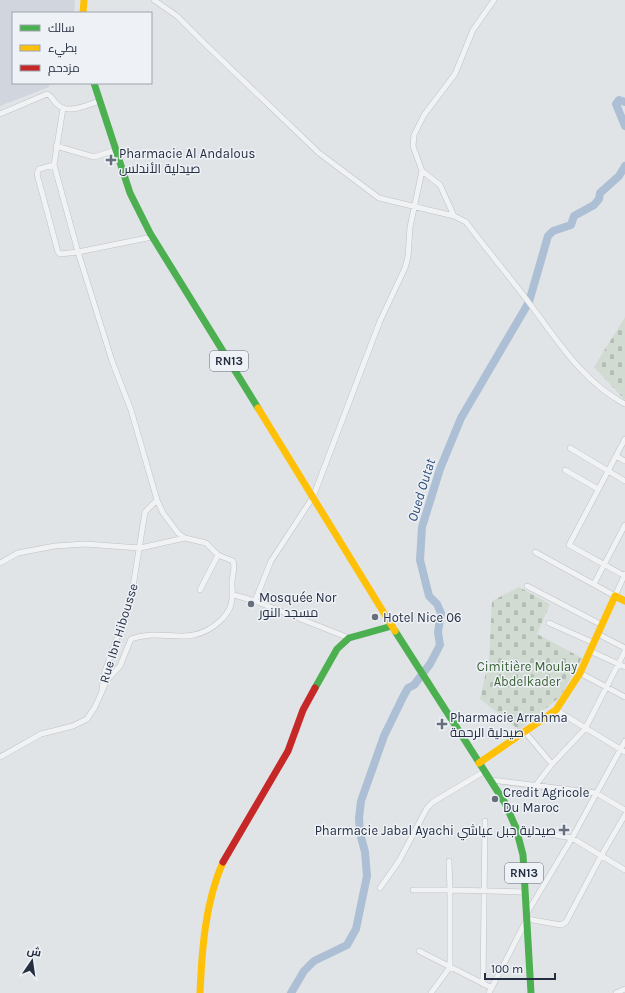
<svg xmlns="http://www.w3.org/2000/svg" width="625" height="993" font-family="Karla,Cairo,sans-serif">
<defs>
<pattern id="cemetery-stones" width="16" height="16" patternUnits="userSpaceOnUse"><rect width="16" height="16" fill="#d1dbd1"/><path d="M2 7V4a2 2 0 0 1 4 0v3zM10 15v-3a2 2 0 0 1 4 0v3z" fill="#b3bcb5"/></pattern>
</defs>
<rect width="100%" height="100%" fill="#e1e4e7"/>
<path fill="#d1d5dd" d="M0,0H75L74,13H13V83H49V87L0,106Z"/>
<path fill="url(#cemetery-stones)" d="M625,317V400L594,367Z
M519,587L550,604L537,634L582,658L560,697L519,730L480,699L489,659L492,601Z"/>
<g fill="none" stroke-linecap="round" stroke-linejoin="round">
<path stroke="#acbfd5" stroke-width="8" d="M625,102L619,100L616,104L625,126
M291,993L304,971L314,961L347,945L356,929L367,876L365,852L360,833L359,818L361,801L384,736L403,697L408,688L414,685L430,664L440,645L438,632L441,613L437,604L429,596L420,560L422,527L440,469L461,418L529,302L548,236L553,231L571,225L574,216L594,205L599,199L600,193L619,176L625,166"/>
<defs>
<path id="street" d="M154,0L177,16L203,42L319,153L379,198L454,216
M0,114L47,94C53,96 53,102 58,105C68,115 89,104 100,101
M56,146L94,157L116,150
M54,165L39,169L37,174L58,252L60,254L78,252L152,237
M422,171L440,185L454,216L466,222C487,250 509,276 530,304C558,341 582,381 625,404
M625,439L569,545L625,576
M570,448L625,481
M616,456L625,461
M565,470L598,489
M535,552L615,596L625,574
M0,563L18,553L55,546L85,544L140,548L185,538
M594,584L625,525
M527,586L602,625
M200,590L218,555
M234,595L255,601L349,638
M255,601L271,561L313,497L380,321L405,268L408,257L410,227L422,171L413,146L414,135L424,115L455,74L473,30L494,0
M549,623L594,643
M598,634L625,648
M590,651L625,667
M580,673L625,697
M102,689L105,671L131,599L145,512L157,500
M556,710L625,752
M525,732L552,764
M0,757L41,734L73,726L87,719L95,707L107,680L120,666L131,639C162,627 190,649 220,621C232,610 233,601 232,586C231,577 236,569 233,561L218,555L206,543L185,538L178,533L163,513L157,500L131,410L112,361L78,252L54,165L63,108
M491,780L596,793L625,810
M536,785L552,764L585,729L625,651
M516,828L572,838L625,870
M380,888L399,861L427,808L433,802L485,771
M413,890H450L449,861
M527,913L572,838L625,741
M419,951L492,988
M483,984L485,821
M431,993L450,967V890L525,892
M489,993L527,919L561,925L566,922L601,856L625,815
M616,993L625,989"/>
</defs>
<use href="#street" stroke="#bec1c5" stroke-width="6"/>
<use href="#street" stroke="#f1f2f3" stroke-width="5"/>
<path stroke="#4caf50" stroke-width="7" d="M94,83L130,193L150,233L258,408
M395,631L505,803L516,828L523,855L531,993
M315,688L337,649L349,638L392,626"/>
<path stroke="#ffc107" stroke-width="7" d="M83,13L84,0
M258,408L395,631
M479,763L556,710L580,673L615,596L625,601
M200,993C202,949 205,903 223,862"/>
<path stroke="#c62828" stroke-width="7" d="M223,862L288,751L303,710L315,688"/>
</g>
<g fill="#676e7c" stroke="#eef2f7" stroke-width="1.5">
<path d="M109 154h4v4h4v4h-4v4h-4v-4h-4v-4h4z"/>
<circle cx="251" cy="604" r="4"/>
<circle cx="375" cy="617" r="4"/>
<path d="M440 718h4v4h4v4h-4v4h-4v-4h-4v-4h4z"/>
<circle cx="495" cy="799" r="4"/>
<path d="M562 824h4v4h4v4h-4v4h-4v-4h-4v-4h4z"/>
</g>
<g text-anchor="middle" stroke-width="3" stroke-linejoin="round" paint-order="stroke">
<g fill="#eef2f7" stroke="#626a78" stroke-width="1">
<rect x="210" y="351" width="38" height="20" rx="3"/>
<rect x="505" y="863" width="38" height="20" rx="3"/>
</g>
<g font-size="12" font-weight="bold" fill="#262f42">
<text x="229" y="365">RN13</text>
<text x="524" y="877">RN13</text>
</g>
<g font-size="13" fill="#262f42" stroke="#eef2f7" text-anchor="start">
<text x="119" y="158">Pharmacie Al Andalous<tspan x="119" dy="15">صيدلية الأندلس</tspan></text>
<text x="259" y="602">Mosquée Nor<tspan x="259" dy="15">مسجد النور</tspan></text>
<text x="383" y="622">Hotel Nice 06</text>
<text x="450" y="722">Pharmacie Arrahma<tspan x="450" dy="15">صيدلية الرحمة</tspan></text>
<text x="503" y="797">Credit Agricole<tspan x="503" dy="15">Du Maroc</tspan></text>
<text x="556" y="835" text-anchor="end">Pharmacie Jabal Ayachi صيدلية جبل عياشي</text>
</g>
<g font-size="13" fill="#262f42" stroke="#eef2f7">
<text transform="translate(118 633) rotate(-73)" y="5">Rue Ibn Hibousse</text>
</g>
<g font-size="13" fill="#395f32" stroke="#eef2f7">
<text x="527" y="671">Cimitière Moulay<tspan x="527" dy="15">Abdelkader</tspan></text>
</g>
<g font-size="14" font-style="italic" fill="#2d4d79" stroke="#eef2f7">
<text transform="translate(421 490) rotate(-73)" y="5">Oued Outat</text>
</g>
</g>
<rect x="12" y="12" width="140" height="72" fill="#eef2f7" stroke="#9ea4af"/>
<rect x="20" y="25" width="20" height="6" fill="#4caf50" stroke="#9ea4af"/>
<text x="48" y="32" font-size="12" fill="#262f42">سالك</text>
<rect x="20" y="45" width="20" height="6" fill="#ffc107" stroke="#9ea4af"/>
<text x="48" y="52" font-size="12" fill="#262f42">بطيء</text>
<rect x="20" y="65" width="20" height="6" fill="#c62828" stroke="#9ea4af"/>
<text x="48" y="72" font-size="12" fill="#262f42">مزدحم</text>
<g transform="translate(32 961) rotate(13)" stroke="#eef2f7" stroke-width="3" paint-order="stroke">
<path d="M0-3L7 15L0 10L-7 15Z" fill="#262f42"/>
<text y="-6" font-size="11" font-weight="bold" text-anchor="middle" fill="#262f42">ش</text>
</g>
<path d="M485 973v6h70v-6" fill="none" stroke="#262f42" stroke-width="2"/>
<text x="491" y="973" font-size="12" fill="#262f42" stroke="#eef2f7" stroke-width="3" paint-order="stroke">100 m</text>
</svg>
